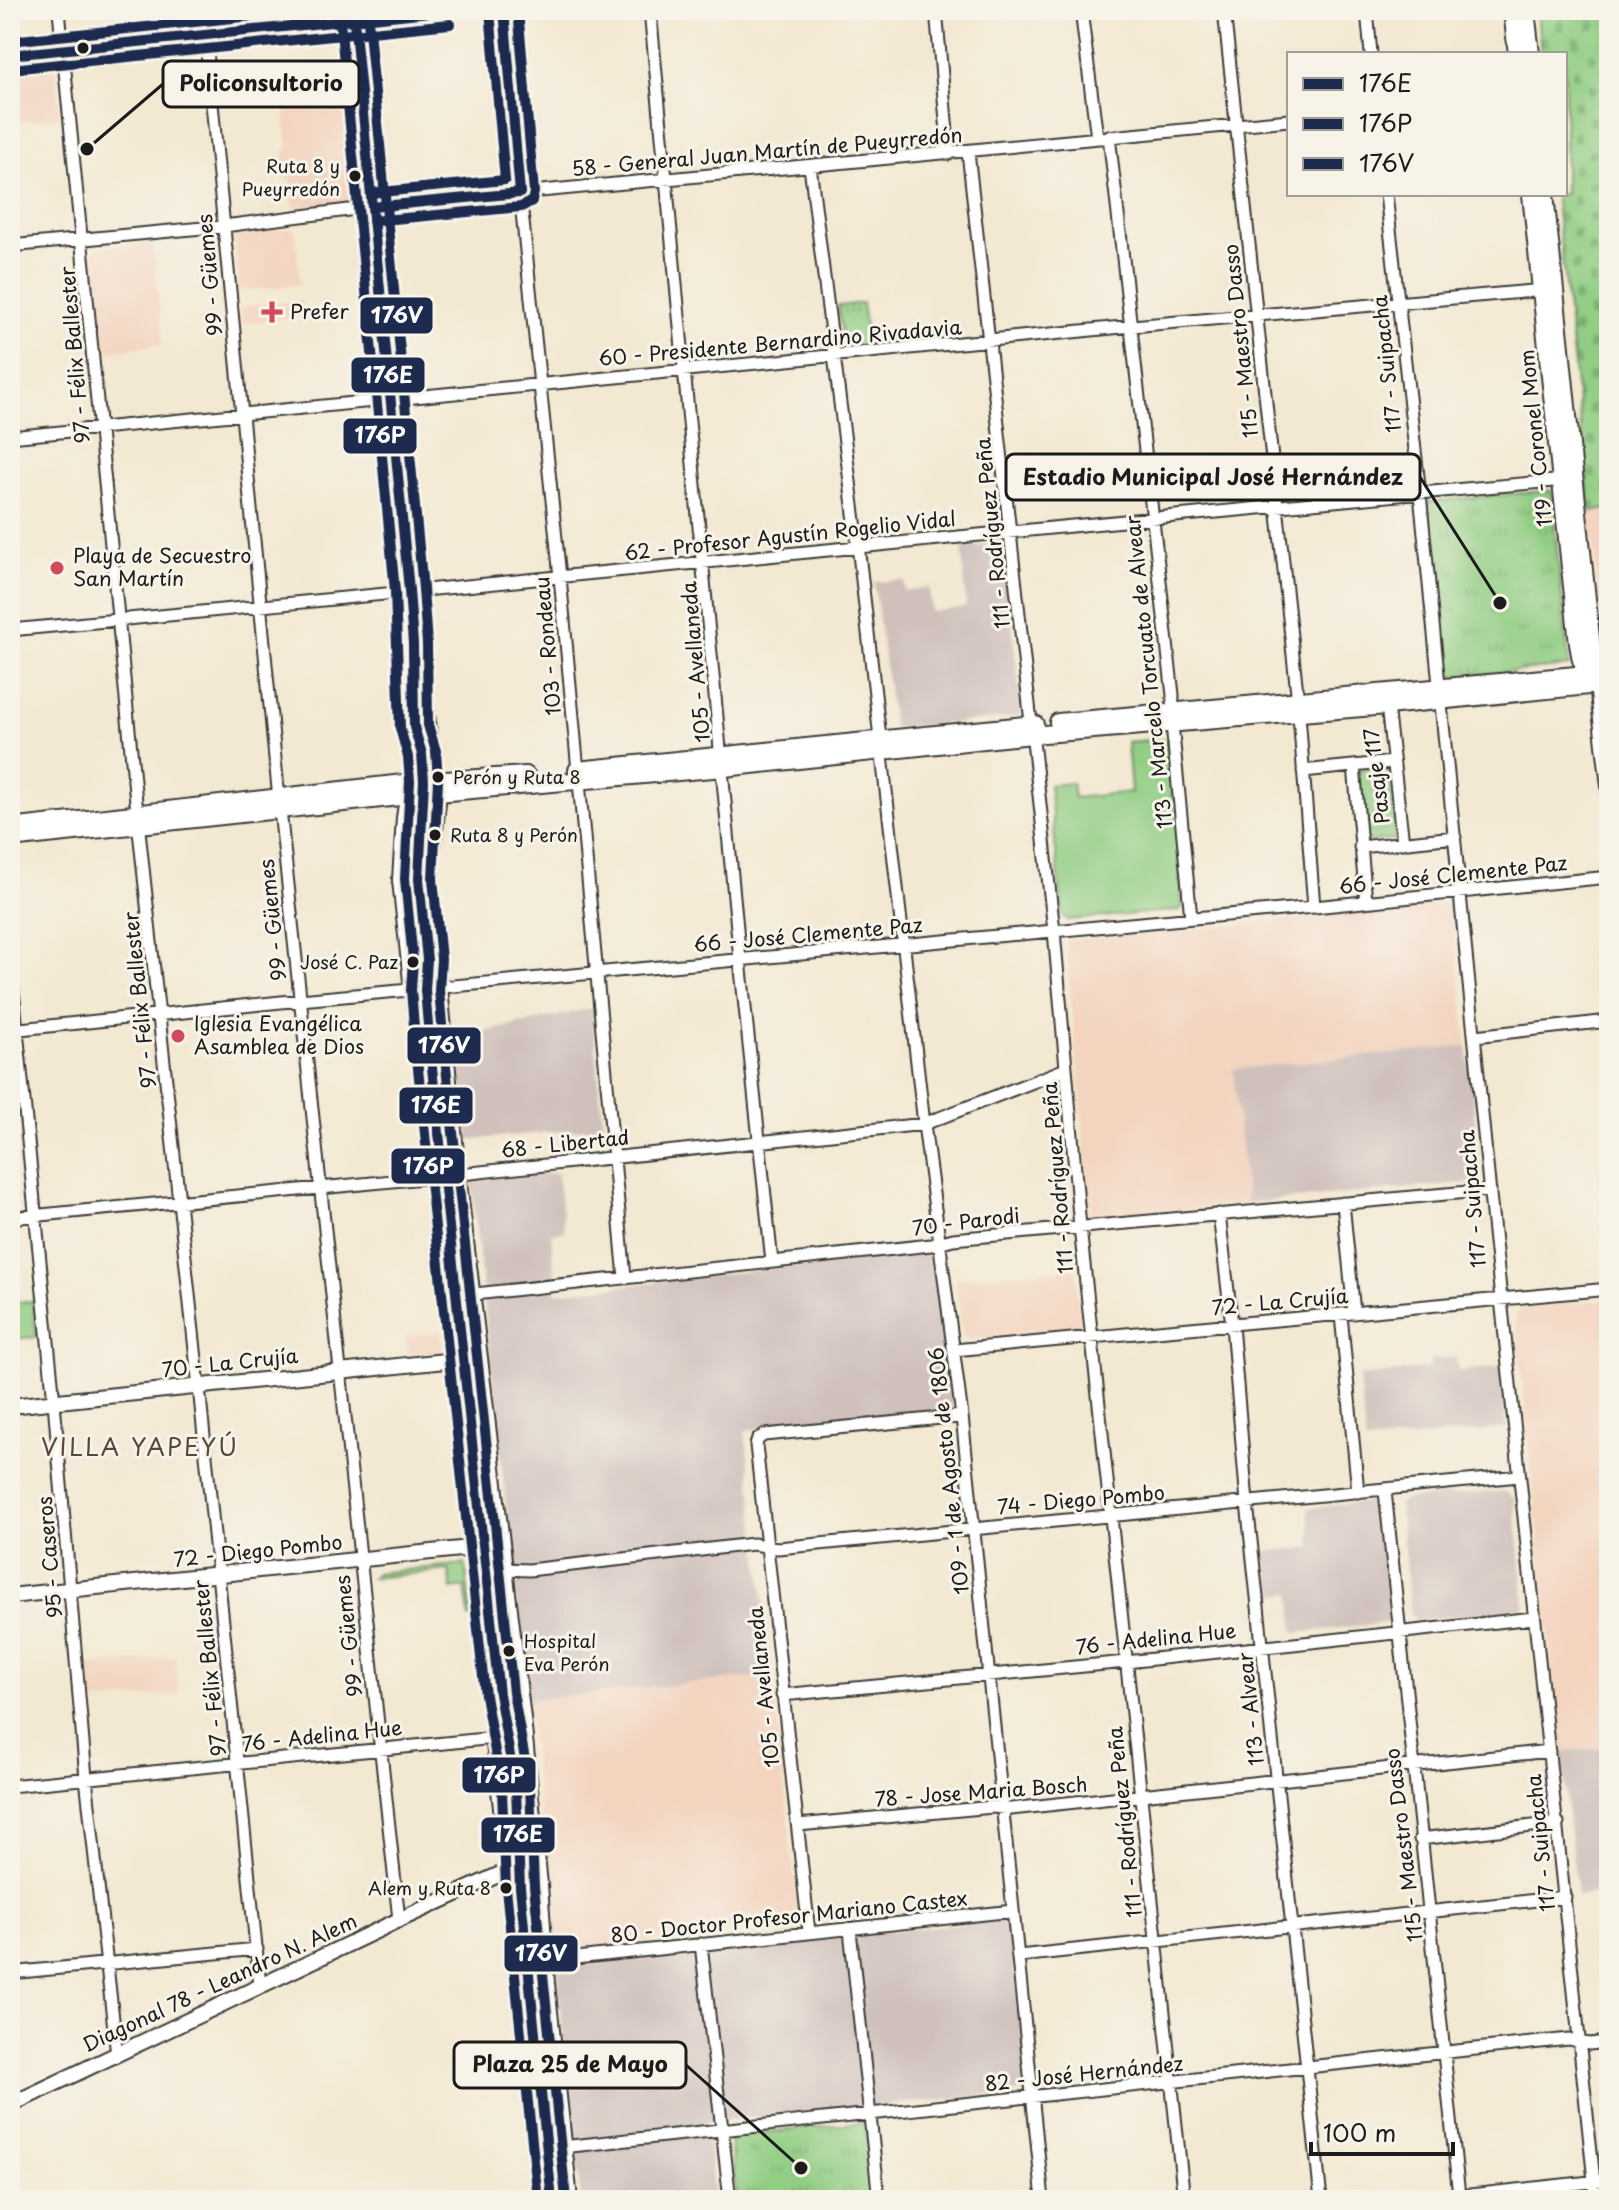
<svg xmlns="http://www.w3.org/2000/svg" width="1619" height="2210" font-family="'Playpen Sans',sans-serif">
<defs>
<pattern id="cemetery-stones" width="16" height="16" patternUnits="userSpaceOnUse" patternTransform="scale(2)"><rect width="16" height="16" fill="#91cd83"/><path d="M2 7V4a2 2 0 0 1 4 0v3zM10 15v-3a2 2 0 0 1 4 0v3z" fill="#7caf71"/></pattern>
<pattern id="park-tufts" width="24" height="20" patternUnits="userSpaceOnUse" patternTransform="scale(2)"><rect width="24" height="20" fill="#91cd83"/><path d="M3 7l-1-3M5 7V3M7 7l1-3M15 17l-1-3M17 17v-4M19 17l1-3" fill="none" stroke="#7caf71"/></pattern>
</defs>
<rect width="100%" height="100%" fill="#f7f3e8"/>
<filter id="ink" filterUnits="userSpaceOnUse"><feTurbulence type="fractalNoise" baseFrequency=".0125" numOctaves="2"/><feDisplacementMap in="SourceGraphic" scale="16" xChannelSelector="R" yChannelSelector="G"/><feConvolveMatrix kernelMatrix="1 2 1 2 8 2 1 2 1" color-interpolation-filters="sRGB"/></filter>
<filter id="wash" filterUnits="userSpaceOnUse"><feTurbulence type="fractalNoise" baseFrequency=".006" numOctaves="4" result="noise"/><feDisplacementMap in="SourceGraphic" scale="32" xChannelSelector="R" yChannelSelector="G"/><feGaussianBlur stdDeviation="1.8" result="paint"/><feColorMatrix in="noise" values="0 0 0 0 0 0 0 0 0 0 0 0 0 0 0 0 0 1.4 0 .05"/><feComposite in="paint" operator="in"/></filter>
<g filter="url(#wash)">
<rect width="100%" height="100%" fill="#f3e8d1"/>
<path fill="#f3d4bf" d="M51,61L55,64L60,118L10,122V65Z
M345,102L355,197L351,202L294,207L291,179H286L283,151L288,150L284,108Z
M295,228L300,285L239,291L234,234Z
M153,242L163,344L101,352L93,252L95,249Z
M302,300L304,316L243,323L241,307Z
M1609,509V660L1605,657L1590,511Z
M1448,904L1452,908L1467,1046L1234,1069L1247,1203L1091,1218L1066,941Z
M1075,1268L1080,1324L1076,1329L967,1339L962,1335L955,1279Z
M1609,1300V1747L1561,1752L1515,1314L1520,1309Z
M441,1332L443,1349L439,1354L408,1357L406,1336Z
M176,1657L179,1694L92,1702L89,1665Z
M772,1675L800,1925L555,1951L527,1700Z"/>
<path fill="#cfc0bb" d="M999,544L1003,547L1022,711L1018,717L896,728L893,725L874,582L903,580L905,591L929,587L931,612L966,607L962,547Z
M592,1008L603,1127L468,1140L456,1038Z
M1467,1046L1481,1178L1478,1182L1247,1203L1233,1069Z
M557,1173L564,1231L551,1233L556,1293L935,1250L953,1409L745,1430L772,1675L527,1700L471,1180Z
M1456,1357L1458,1371L1501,1367L1507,1428L1366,1443L1359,1377L1430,1368V1360Z
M1505,1491L1514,1498L1525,1605L1522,1609L1416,1620L1411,1615L1399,1504L1403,1499Z
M1373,1501L1378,1505L1389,1619L1386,1623L1295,1633L1291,1593L1270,1595L1265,1552L1312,1547L1308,1508Z
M1609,1747V1892L1577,1895L1561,1752Z
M1003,1919L1008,1923L1031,2091L706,2122L714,2200H581L556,1968Z"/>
<path fill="#91cd83" stroke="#567450" stroke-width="2" d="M1163,739L1168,743L1183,905L1180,910L1068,920L1063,916L1049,785L1072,783L1074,798L1131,792L1127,742Z
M33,1301L37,1337L10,1339V1303Z
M465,1564L472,1618H469L465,1587L452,1589L449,1570L372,1578L376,1573Z"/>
<path fill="url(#cemetery-stones)" stroke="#567450" stroke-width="2" d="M1537,10H1609V509L1590,511L1555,194H1565V54H1541Z"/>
<path fill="url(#park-tufts)" stroke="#567450" stroke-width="2" d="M862,303L868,346L848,348L843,344L838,306Z
M1551,490L1569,666L1445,678L1428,502Z
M1389,766L1396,839L1366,842L1358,769Z
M866,2122L872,2200H736L730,2136Z"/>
</g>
<g filter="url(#ink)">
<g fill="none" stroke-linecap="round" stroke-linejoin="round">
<defs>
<path id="minor" d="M59,10L137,812L199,1387L260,1986
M203,10L280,810L399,1920
M504,10L520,193L560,577L625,1278
M650,10L740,960L772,1262
M936,10L949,154
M1081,10L1097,138
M1224,10L1298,702L1314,907
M1367,10L1371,54
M1109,136L1173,695L1172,724L1191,918
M968,152L1054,931L1080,1227L1184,2200
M810,166L858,545L924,1124L962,1416L1043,2200
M1386,194L1420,494L1491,1204L1596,2200
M10,246L224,226L372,207L1289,120
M10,437L1132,326L1545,290
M10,630C529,582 1047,525 1566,480
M1595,681L1609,799
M1387,706L1403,843
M1354,766L1366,902
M1303,771L1393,762
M1360,847L1455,837
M10,960L54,1402L86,1778L117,2055
M10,1030L300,1000L1314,907L1609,877
M1475,1036L1609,1021
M1343,1203L1354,1313
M1219,1214L1232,1325L1247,1503L1321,2200
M10,1218L434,1177L924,1124L1066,1069
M447,1297L931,1245L953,1239L1490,1190
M1341,1315L1358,1492
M954,1350L1609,1289
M1385,1491C1408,1726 1436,1961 1459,2196
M504,1569L529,1570L753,1544L778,1548L1519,1476
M782,1695L1126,1662L1534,1618
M10,1786L495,1738
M798,1825L993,1807L1011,1809L1549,1751
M1420,1839L1558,1823
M850,1930L879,2200
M809,1932L756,1445L758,1439L764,1435L962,1416
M701,1944L730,2200
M1019,1956L1565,1897
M520,1964L1013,1911
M10,1973L257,1949
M562,2147L1569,2039L1589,2044L1609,2042
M1423,2200L1609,2180"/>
<path id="tertiary" d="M10,55L449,10
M10,1406L455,1360
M10,1596L460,1549L475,1552L504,1569
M10,2105L399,1920L509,1870L536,1862"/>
<path id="secondary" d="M1512,10L1517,54
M1526,10L1531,54
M1531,194L1578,644L1581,660L1593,674
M1545,194L1593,657V674
M1058,722L1609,672
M577,770L1035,724
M10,828L412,782L526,775
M10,839L437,793L724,768L1032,735L1387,706L1609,684"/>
<path id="primary" d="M353,10L413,644V772L406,818L402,880L520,1964L543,2200
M423,702L437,793L428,878L438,988L456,1174L521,1719L538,1885L545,1984L568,2200"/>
</defs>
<use href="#minor" stroke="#3c3b37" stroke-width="15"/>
<use href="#tertiary" stroke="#3c3b37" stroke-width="18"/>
<use href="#secondary" stroke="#3c3b37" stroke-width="20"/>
<use href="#primary" stroke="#3c3b37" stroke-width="22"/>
<use href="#minor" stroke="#fff" stroke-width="11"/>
<use href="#tertiary" stroke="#fff" stroke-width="14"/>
<use href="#secondary" stroke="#fff" stroke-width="16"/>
<use href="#primary" stroke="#fff" stroke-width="18"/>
<defs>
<path id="bus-1" d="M353,10L409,590L413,644L414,727L422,754L424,781L419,879L427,960L425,990L430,1049L499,1694L516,1790L520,1887L552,2200
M10,55L449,10
M372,207L520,193L504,10"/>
<path id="bus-2" d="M339,11L395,591L400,728L408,757L410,781L405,879L413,960L411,990L416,1050L485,1695L502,1791L506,1888L538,2200
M11,69L450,24
M373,221L521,207L532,201L534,192L518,10"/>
<path id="bus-3" d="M367,10L423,589L427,644L428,725L436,751L438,780L433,879L441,959L439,990L444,1048L513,1692L530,1788L534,1886L566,2199
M10,41L312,10
M371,193L505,180L490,11"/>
</defs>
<use href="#bus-1" stroke="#f7f3e8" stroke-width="16"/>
<use href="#bus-2" stroke="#f7f3e8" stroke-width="16"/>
<use href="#bus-3" stroke="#f7f3e8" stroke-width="16"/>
<use href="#bus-1" stroke="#1d2b4f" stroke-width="10"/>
<use href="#bus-2" stroke="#1d2b4f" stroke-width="10"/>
<use href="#bus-3" stroke="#1d2b4f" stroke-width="10"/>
</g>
</g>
<g fill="#1c1c1c" stroke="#f7f3e8" stroke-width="3">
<circle cx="83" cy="48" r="7"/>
<circle cx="355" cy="176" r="7"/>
<circle cx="438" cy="777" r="7"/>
<circle cx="435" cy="835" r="7"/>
<circle cx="413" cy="962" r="7"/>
<circle cx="509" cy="1651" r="7"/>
<circle cx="506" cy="1888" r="7"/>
</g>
<g fill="#d1495b" stroke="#f7f3e8" stroke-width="3">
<path d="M268 300h8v8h8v8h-8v8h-8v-8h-8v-8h8z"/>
<circle cx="57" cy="568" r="8"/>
<circle cx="178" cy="1036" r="8"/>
</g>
<g text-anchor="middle" stroke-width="6" stroke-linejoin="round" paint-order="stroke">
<g font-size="18" fill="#1c1c1c" stroke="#f7f3e8" text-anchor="end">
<text x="340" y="173">Ruta 8 y<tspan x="340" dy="23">Pueyrredón</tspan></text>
<text x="453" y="784" text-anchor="start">Perón y Ruta 8</text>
<text x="450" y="842" text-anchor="start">Ruta 8 y Perón</text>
<text x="398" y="969">José C. Paz</text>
<text x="524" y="1648" text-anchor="start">Hospital<tspan x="524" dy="23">Eva Perón</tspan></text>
<text x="491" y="1895">Alem y Ruta 8</text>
</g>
<g font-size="20" fill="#1c1c1c" stroke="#f7f3e8">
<text transform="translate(767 152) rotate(-5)" y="7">58 - General Juan Martín de Pueyrredón</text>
<text transform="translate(210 275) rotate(-95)" y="7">99 - Güemes</text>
<text transform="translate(1241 341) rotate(-96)" y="7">115 - Maestro Dasso</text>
<text transform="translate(780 343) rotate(-5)" y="7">60 - Presidente Bernardino Rivadavia</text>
<text transform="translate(75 355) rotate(-95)" y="7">97 - Félix Ballester</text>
<text transform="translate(1387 364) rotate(-96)" y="7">117 - Suipacha</text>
<text transform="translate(1536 438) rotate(-96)" y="7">119 - Coronel Mom</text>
<text transform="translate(993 533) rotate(-96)" y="7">111 - Rodríguez Peña</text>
<text transform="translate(790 536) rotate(-6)" y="7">62 - Profesor Agustín Rogelio Vidal</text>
<text transform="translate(548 646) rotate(-95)" y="7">103 - Rondeau</text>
<text transform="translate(696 662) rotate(-95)" y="7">105 - Avellaneda</text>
<text transform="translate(1149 672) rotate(-96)" y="7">113 - Marcelo Torcuato de Alvear</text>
<text transform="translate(1377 776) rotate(-97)" y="7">Pasaje 117</text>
<text transform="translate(1453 875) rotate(-6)" y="7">66 - José Clemente Paz</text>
<text transform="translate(273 920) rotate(-96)" y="7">99 - Güemes</text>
<text transform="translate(808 935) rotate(-5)" y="7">66 - José Clemente Paz</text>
<text transform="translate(140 1000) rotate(-96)" y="7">97 - Félix Ballester</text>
<text transform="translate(565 1144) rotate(-6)" y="7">68 - Libertad</text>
<text transform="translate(1058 1178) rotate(-95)" y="7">111 - Rodríguez Peña</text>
<text transform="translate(1473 1199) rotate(-95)" y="7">117 - Suipacha</text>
<text transform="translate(966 1222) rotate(-7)" y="7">70 - Parodi</text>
<text transform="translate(1280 1302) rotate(-5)" y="7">72 - La Crujía</text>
<text transform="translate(230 1363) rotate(-6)" y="7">70 - La Crujía</text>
<text transform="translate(949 1471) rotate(-96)" y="7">109 - 1 de Agosto de 1806</text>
<text transform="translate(1081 1500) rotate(-5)" y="7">74 - Diego Pombo</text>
<text transform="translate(258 1551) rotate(-6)" y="7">72 - Diego Pombo</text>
<text transform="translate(50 1557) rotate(-95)" y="7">95 - Caseros</text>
<text transform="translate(349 1636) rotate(-96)" y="7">99 - Güemes</text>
<text transform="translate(1156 1639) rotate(-6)" y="7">76 - Adelina Hue</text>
<text transform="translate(210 1668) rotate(-96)" y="7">97 - Félix Ballester</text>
<text transform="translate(764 1687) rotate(-96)" y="7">105 - Avellaneda</text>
<text transform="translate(1251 1709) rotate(-96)" y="7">113 - Alvear</text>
<text transform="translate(322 1736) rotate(-6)" y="7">76 - Adelina Hue</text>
<text transform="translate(981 1792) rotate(-4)" y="7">78 - Jose Maria Bosch</text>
<text transform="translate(1125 1822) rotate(-96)" y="7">111 - Rodríguez Peña</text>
<text transform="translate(1541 1843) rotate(-96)" y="7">117 - Suipacha</text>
<text transform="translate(1404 1845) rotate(-97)" y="7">115 - Maestro Dasso</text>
<text transform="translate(789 1917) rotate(-6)" y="7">80 - Doctor Profesor Mariano Castex</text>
<text transform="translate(220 1983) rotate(-25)" y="7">Diagonal 78 - Leandro N. Alem</text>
<text transform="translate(1084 2074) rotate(-6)" y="7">82 - José Hernández</text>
</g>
<g font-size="20" fill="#1c1c1c" stroke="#f7f3e8" text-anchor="start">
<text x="290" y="319">Prefer</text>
<text x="73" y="563">Playa de Secuestro<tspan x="73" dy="23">San Martín</tspan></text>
<text x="194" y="1031">Iglesia Evangélica<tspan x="194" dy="23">Asamblea de Dios</tspan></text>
</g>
<g font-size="24" letter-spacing="2" fill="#5a473c" stroke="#f7f3e8">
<text x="140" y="1456">VILLA YAPEYÚ</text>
</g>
</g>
<path fill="none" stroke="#1c1c1c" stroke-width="3" d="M87 149L163 84M1500 603L1420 477M801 2168L686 2065"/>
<g fill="#1c1c1c" stroke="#f7f3e8" stroke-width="3">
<circle cx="87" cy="149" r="8"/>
<circle cx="1500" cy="603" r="8"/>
<circle cx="801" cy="2168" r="8"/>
</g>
<g fill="#f7f3e8" stroke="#1c1c1c" stroke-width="3">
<rect x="163" y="61" width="196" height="46" rx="8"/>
<rect x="1006" y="454" width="414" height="46" rx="8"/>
<rect x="454" y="2042" width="232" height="46" rx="8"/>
</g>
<g font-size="22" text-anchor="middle" font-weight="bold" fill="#1c1c1c">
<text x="261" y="91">Policonsultorio</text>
<text x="1213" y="485">Estadio Municipal José Hernández</text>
<text x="570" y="2072">Plaza 25 de Mayo</text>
</g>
<g stroke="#f7f3e8" stroke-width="3">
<rect x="359" y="296" width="75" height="39" rx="8" fill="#1d2b4f"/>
<rect x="350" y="356" width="76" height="38" rx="8" fill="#1d2b4f"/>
<rect x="342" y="417" width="76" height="38" rx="8" fill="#1d2b4f"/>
<rect x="406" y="1026" width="76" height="39" rx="8" fill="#1d2b4f"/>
<rect x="398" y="1086" width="76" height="39" rx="8" fill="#1d2b4f"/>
<rect x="390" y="1147" width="76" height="38" rx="8" fill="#1d2b4f"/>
<rect x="461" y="1756" width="76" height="38" rx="8" fill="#1d2b4f"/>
<rect x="480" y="1816" width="76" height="38" rx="8" fill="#1d2b4f"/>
<rect x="503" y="1934" width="76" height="39" rx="8" fill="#1d2b4f"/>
</g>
<g font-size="22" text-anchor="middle" font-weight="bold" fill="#fff">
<text x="397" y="323">176V</text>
<text x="388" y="383">176E</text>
<text x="380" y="443">176P</text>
<text x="444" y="1053">176V</text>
<text x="436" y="1113">176E</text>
<text x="428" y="1174">176P</text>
<text x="499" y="1783">176P</text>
<text x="518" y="1842">176E</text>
<text x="541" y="1961">176V</text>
</g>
<rect width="1619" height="2210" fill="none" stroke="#f7f3e8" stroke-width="40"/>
<rect x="1287" y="52" width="280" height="144" fill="#f7f3e8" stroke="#9f9d96" stroke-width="2"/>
<rect x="1303" y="78" width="40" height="12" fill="#1d2b4f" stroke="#9f9d96" stroke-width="2"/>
<text x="1359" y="92" font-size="24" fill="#1c1c1c">176E</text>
<rect x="1303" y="118" width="40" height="12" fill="#1d2b4f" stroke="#9f9d96" stroke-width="2"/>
<text x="1359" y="132" font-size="24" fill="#1c1c1c">176P</text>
<rect x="1303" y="158" width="40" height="12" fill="#1d2b4f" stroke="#9f9d96" stroke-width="2"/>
<text x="1359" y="172" font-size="24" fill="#1c1c1c">176V</text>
<path d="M1311 2142v12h142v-12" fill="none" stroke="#1c1c1c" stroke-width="4"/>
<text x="1323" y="2142" font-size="24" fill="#1c1c1c" stroke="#f7f3e8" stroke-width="6" paint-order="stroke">100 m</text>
</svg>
